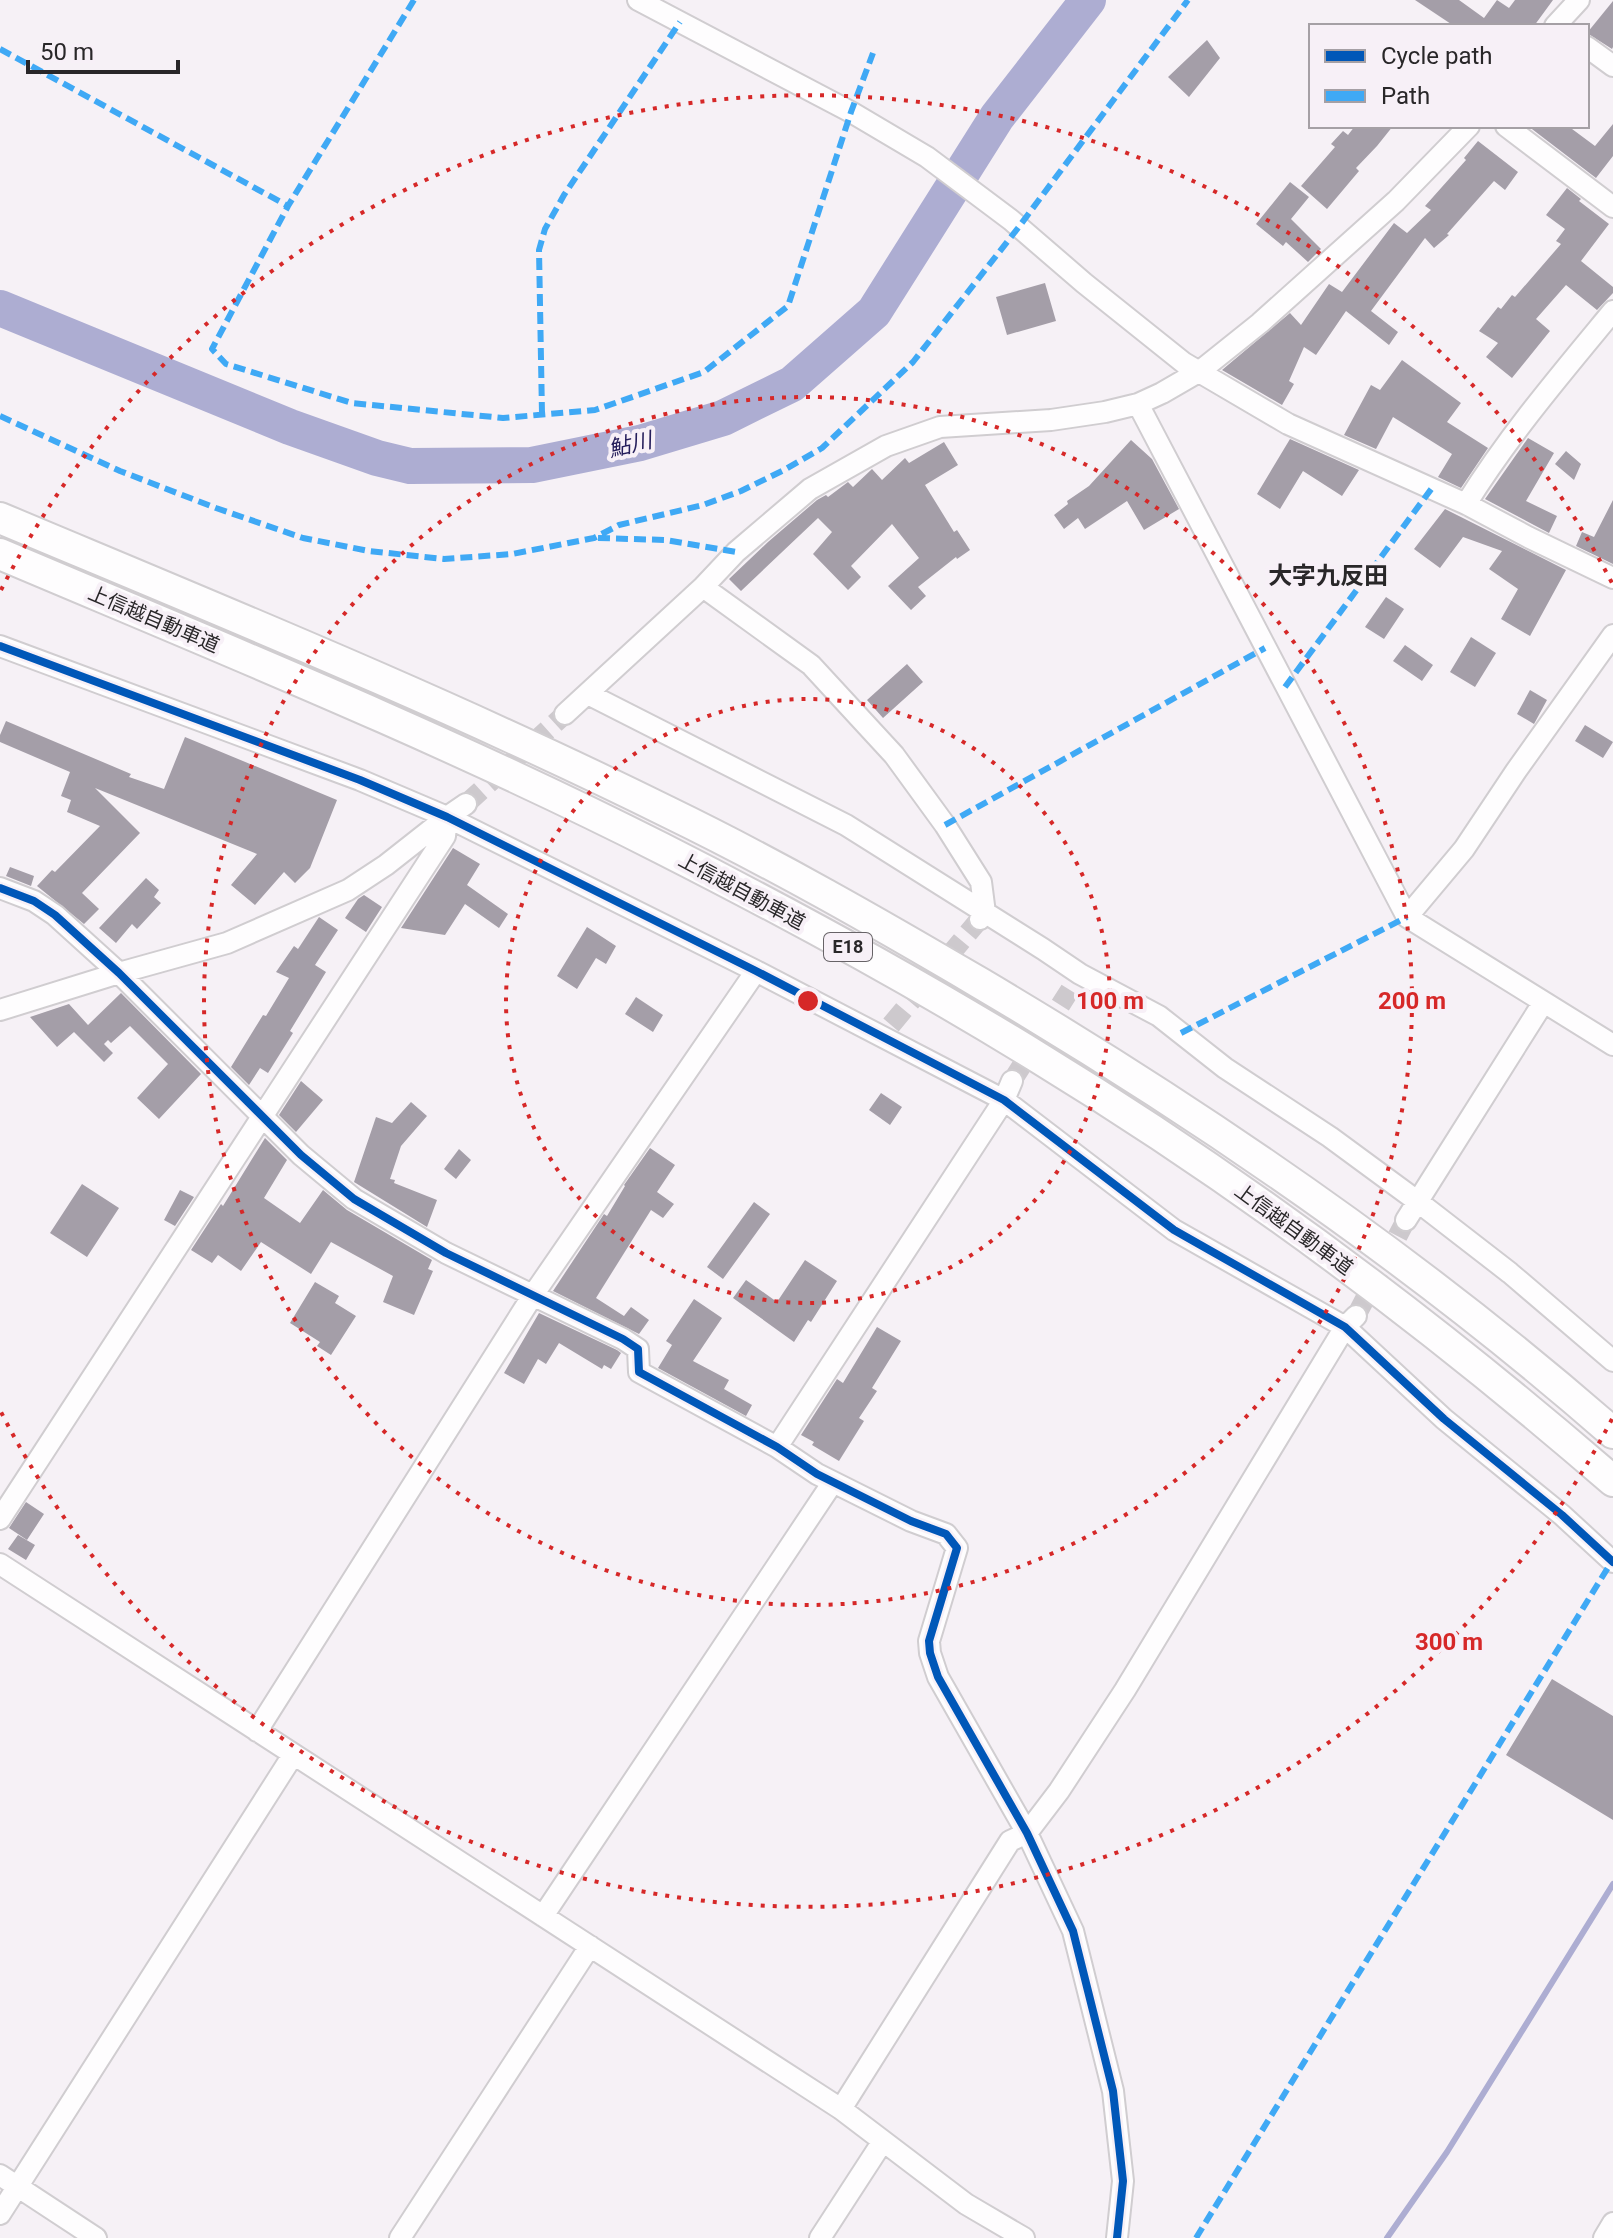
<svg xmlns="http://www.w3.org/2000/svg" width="1613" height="2238" font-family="Roboto,'Noto Sans JP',sans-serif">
<rect width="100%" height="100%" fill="#f6f1f6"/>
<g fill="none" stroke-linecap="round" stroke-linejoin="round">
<path stroke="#adadd2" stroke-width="6" d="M1387,2238L1447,2152L1613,1884"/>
<path stroke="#adadd2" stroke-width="36" d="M0,308L290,427L377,458L410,466L532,465L640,443L723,418L792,384L874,312L997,117L1088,0"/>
</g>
<path fill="#a49ea8" d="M1415,0H1459L1484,18L1497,0L1509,8L1515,0H1553L1534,26H1454Z
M1613,1V47L1612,49L1587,33Z
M1207,40L1220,58L1189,97L1168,77Z
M1613,124V156L1596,178L1528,126H1568L1595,146Z
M1355,126H1393L1377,146L1356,168L1359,171L1327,209L1301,186L1335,147L1331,144L1343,131L1348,135Z
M1478,141L1518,172L1505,190L1494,181L1447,234L1449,235L1434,248L1425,238L1371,311L1398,332L1389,345L1346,311L1316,355L1304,347L1289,381L1294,384L1282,405L1222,370L1290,313L1301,325L1329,284L1342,292L1394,223L1407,233L1431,210L1425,206L1466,160L1464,158Z
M1290,182L1309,197L1291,219L1321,249L1308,262L1286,242L1283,246L1256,224Z
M1567,188L1581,199L1579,201L1609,224L1581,261L1613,287V293L1597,310L1566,285L1536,319L1550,331L1512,378L1486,357L1498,343L1479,331L1498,307L1501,309L1512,295L1515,297L1561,244L1556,241L1565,229L1546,215Z
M1045,283L1056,321L1007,335L996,297Z
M1402,360L1461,403L1447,422L1488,448L1461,488L1438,477L1452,454L1393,417L1376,449L1344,435L1371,385L1380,390Z
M1528,438L1554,453L1526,501L1557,516L1549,533L1485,499Z
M1290,439L1359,470L1342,496L1303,471L1280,509L1257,494Z
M1131,440L1152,459L1179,509L1144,530L1127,501L1085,529L1078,518L1064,529L1054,515L1068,504L1067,501L1089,486Z
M944,442L958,465L925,485L954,532L957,530L970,550L957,559L956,557L918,587L926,596L911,610L888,586L919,558L892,524L851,566L861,577L848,590L813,554L832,532L818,518L741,591L729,579L768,542L817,500L826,495L828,497L848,482L853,487L872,469L882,480L905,458L909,463Z
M1566,451L1581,464L1574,480L1555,464Z
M1613,500V564L1576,546L1582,532L1594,537Z
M1445,509L1566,570L1530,636L1501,619L1518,589L1489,569L1502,551L1463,537L1440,568L1414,549Z
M1386,597L1404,609L1384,639L1365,627Z
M1471,637L1496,653L1475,687L1450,672Z
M1405,645L1433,665L1422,681L1393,661Z
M907,664L923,682L883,718L867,700Z
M1530,690L1547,700L1534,724L1517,714Z
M6,721L131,774L129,777L164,789L185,737L337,800L310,868L295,883L284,872L255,905L231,885L257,854L95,788L140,833L82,893L99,909L84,924L37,886L52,870L55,872L100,826L67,812L71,800L61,796L70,772L0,742V735Z
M1585,725L1613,742L1603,758L1575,741Z
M453,848L480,864L467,885L508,914L499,928L465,904L445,935L401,928Z
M10,867L34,876L31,886L6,876Z
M146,878L159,890L154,897L161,903L137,929L132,924L116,943L99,928Z
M364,895L382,907L366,932L345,918L358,899Z
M319,917L338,930L315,965L326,972L290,1031L293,1033L268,1073L260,1068L249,1085L231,1067L263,1015L266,1016L289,978L276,972L294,946L298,949Z
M587,927L616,946L606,964L596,958L577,989L557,976Z
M121,993L201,1074L159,1119L137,1098L168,1064L130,1026L111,1043L108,1040L104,1044L113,1053L104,1062L74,1032L57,1047L30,1017L69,1004L88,1025Z
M636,997L663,1015L653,1032L625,1014Z
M301,1081L323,1100L296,1132L279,1115Z
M881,1093L902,1107L890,1125L869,1110Z
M411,1102L427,1116L401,1146L390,1179L395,1180L394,1183L437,1200L427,1227L354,1182L376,1117L392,1123Z
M265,1138L287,1160L264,1198L300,1223L323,1190L347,1210L432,1260L428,1269L433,1271L414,1315L383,1302L393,1276L331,1242L311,1274L261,1242L241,1271L218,1255L212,1263L191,1250L221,1204L223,1206Z
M650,1148L675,1165L657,1192L674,1204L663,1218L651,1210L596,1298L624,1316L631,1307L649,1320L639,1334L553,1291L604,1214L607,1216L625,1186L624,1185Z
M459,1149L471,1160L456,1179L444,1169Z
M82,1184L119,1208L87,1257L50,1233Z
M180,1190L194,1197L175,1226L164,1220Z
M754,1202L770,1214L723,1279L707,1267Z
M805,1260L837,1281L811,1322L808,1320L794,1342L733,1298L746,1280L777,1302Z
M315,1282L339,1296L335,1303L356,1316L331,1355L317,1346L320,1342L290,1323Z
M694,1299L722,1318L693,1361L729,1380L724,1389L752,1405L746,1416L658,1368L672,1345L666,1341Z
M539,1313L617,1350L621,1353L611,1369L604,1365L602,1369L559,1343L546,1364L538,1359L524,1384L504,1373Z
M877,1327L901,1341L872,1388L877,1391L859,1418L864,1421L839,1461L812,1445L814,1442L801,1435L837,1379L843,1383Z
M26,1502L44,1514L27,1540L9,1528Z
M18,1535L35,1545L26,1560L8,1549Z
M1552,1679L1613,1716V1820L1506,1755Z"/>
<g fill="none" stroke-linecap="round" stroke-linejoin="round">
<path stroke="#cdc9cd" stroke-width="20" stroke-dasharray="20 10" stroke-linecap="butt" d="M466,804L565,714
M891,1025L979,920
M1012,1081L1070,990
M1356,1316L1406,1220"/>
<defs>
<path id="minor" d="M638,0L851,112L927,157L1011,220L1084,283L1184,363L1288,424L1466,504L1528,537L1613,578
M1555,26L1579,0
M1587,47L1613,66
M1506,126L1613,207
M1138,404L1407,917L1613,1045
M1466,504C1509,435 1561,374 1613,311
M703,587L811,665L894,755L945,825L981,882L985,913L980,919
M0,646L360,780L447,817L756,971L1004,1100L1174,1230L1345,1327L1444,1419L1562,1515L1613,1562
M588,694L846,825L1043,949L1080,974L1159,1016L1225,1068L1330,1137L1417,1201L1510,1273L1613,1361
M565,714L703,587L736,552L810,489L886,446L940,427L1051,420L1105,412L1138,404L1162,393L1200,371L1260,323L1396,201L1469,126
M0,888L34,901L55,915L119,973L301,1155L354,1199L446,1253L623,1339L638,1349L639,1372L777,1447L817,1474L911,1521L946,1534L957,1548L929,1641L930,1653L938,1677L1027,1833L1073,1931L1113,2091L1123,2181L1117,2238
M1407,917L1464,849L1516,771L1613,635
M0,1010L119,973L227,943L348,890L386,865L447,817L466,804
M1406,1220L1543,1003
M777,1447L1004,1100L1012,1081
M0,1519L445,836L447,817
M0,1564L841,2109L966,2204L1024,2238
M257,1731L533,1295L756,971
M543,1916L833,1482
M841,2109L1010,1841L1027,1833L1059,1791L1125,1690L1345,1327L1356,1316
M0,2175L96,2238
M0,2214L293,1755
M400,2238L590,1946
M820,2238L883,2141
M1604,2238L1613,2223"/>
<path id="highway" d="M0,518C224,612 450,704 668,812C775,864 878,923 980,983C1203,1115 1418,1262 1613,1433
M0,554C222,648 446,739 661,848C789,913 916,982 1039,1058C1242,1182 1433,1325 1613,1481"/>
</defs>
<use href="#minor" stroke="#d0cdd0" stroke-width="24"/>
<use href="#highway" stroke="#d0cdd0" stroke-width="34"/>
<use href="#minor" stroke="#fefdfe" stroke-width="20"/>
<use href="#highway" stroke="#fefdfe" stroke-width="30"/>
<path stroke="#3fa9f5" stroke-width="6" stroke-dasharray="12 6" stroke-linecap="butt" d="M414,0L288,206L212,349L226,364L352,403L503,418L595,410L704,372L788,306L851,112L873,53
M0,49L288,206
M542,414L539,250L545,229L564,195L680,22
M0,416L120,471L216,508L303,538L369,551L444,559L512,554L594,538L619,525L703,505L741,491L784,470L822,448L913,362L1018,228L1188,0
M598,538L666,540L736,552
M1285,687L1432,488
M945,825L1265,648
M1181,1033L1407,917
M1196,2238L1612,1561"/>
<defs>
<path id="cycleway" d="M0,646L360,780L447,817L756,971L1004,1100L1174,1230L1345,1327L1444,1419L1562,1515L1613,1562
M0,888L34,901L55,915L119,973L301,1155L354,1199L446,1253L623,1339L638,1349L639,1372L777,1447L817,1474L911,1521L946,1534L957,1548L929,1641L930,1653L938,1677L1027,1833L1073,1931L1113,2091L1123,2181L1117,2238"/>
</defs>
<use href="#cycleway" stroke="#f7f0f7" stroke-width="13"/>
<use href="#cycleway" stroke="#0057b8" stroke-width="8"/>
</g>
<g fill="none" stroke="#d62828" stroke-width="4" stroke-dasharray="4 8">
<circle cx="808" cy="1001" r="302"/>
<circle cx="808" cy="1001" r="604"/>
<path d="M1612 1419A906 906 0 0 1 1 1412M1 590A906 906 0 0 1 1612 583"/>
</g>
<g text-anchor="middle" stroke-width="8" stroke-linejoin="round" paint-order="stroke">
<rect fill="#f7f0f7" stroke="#676367" stroke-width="2" x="824" y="933" width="48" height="28" rx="6"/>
<g font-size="18" font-weight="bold" fill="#292729">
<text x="848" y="953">E18</text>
</g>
<g font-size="20" fill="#292729" stroke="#f7f0f7">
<text transform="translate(154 619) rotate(23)" y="7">上信越自動車道</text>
<text transform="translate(742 891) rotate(28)" y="7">上信越自動車道</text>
<text transform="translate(1294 1229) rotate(36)" y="7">上信越自動車道</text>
</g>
<g font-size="22" font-style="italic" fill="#251e5b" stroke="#f7f0f7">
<text transform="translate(630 444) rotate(-13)" y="8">鮎川</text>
</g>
<g font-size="24" font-weight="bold" fill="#292729" stroke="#f7f0f7">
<text x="1328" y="584">大字九反田</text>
</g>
</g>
<circle cx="808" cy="1001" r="12" fill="#d62828" stroke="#f7f0f7" stroke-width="4"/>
<g font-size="24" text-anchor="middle" font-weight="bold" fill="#d62828" stroke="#f7f0f7" stroke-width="8" stroke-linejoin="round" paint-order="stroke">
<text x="1110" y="1009">100 m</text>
<text x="1412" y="1009">200 m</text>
<text x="1449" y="1650">300 m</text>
</g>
<rect x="1309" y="24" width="280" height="104" fill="#f7f0f7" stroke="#a5a0a5" stroke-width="2"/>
<rect x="1325" y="50" width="40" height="12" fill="#0057b8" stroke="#a5a0a5" stroke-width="2"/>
<text x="1381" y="64" font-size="24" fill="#292729">Cycle path</text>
<rect x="1325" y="90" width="40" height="12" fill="#3fa9f5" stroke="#a5a0a5" stroke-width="2"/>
<text x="1381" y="104" font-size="24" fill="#292729">Path</text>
<path d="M28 60v12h150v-12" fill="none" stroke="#292729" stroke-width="4"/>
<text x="40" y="60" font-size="24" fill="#292729" stroke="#f7f0f7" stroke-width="6" paint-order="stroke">50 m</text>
</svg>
